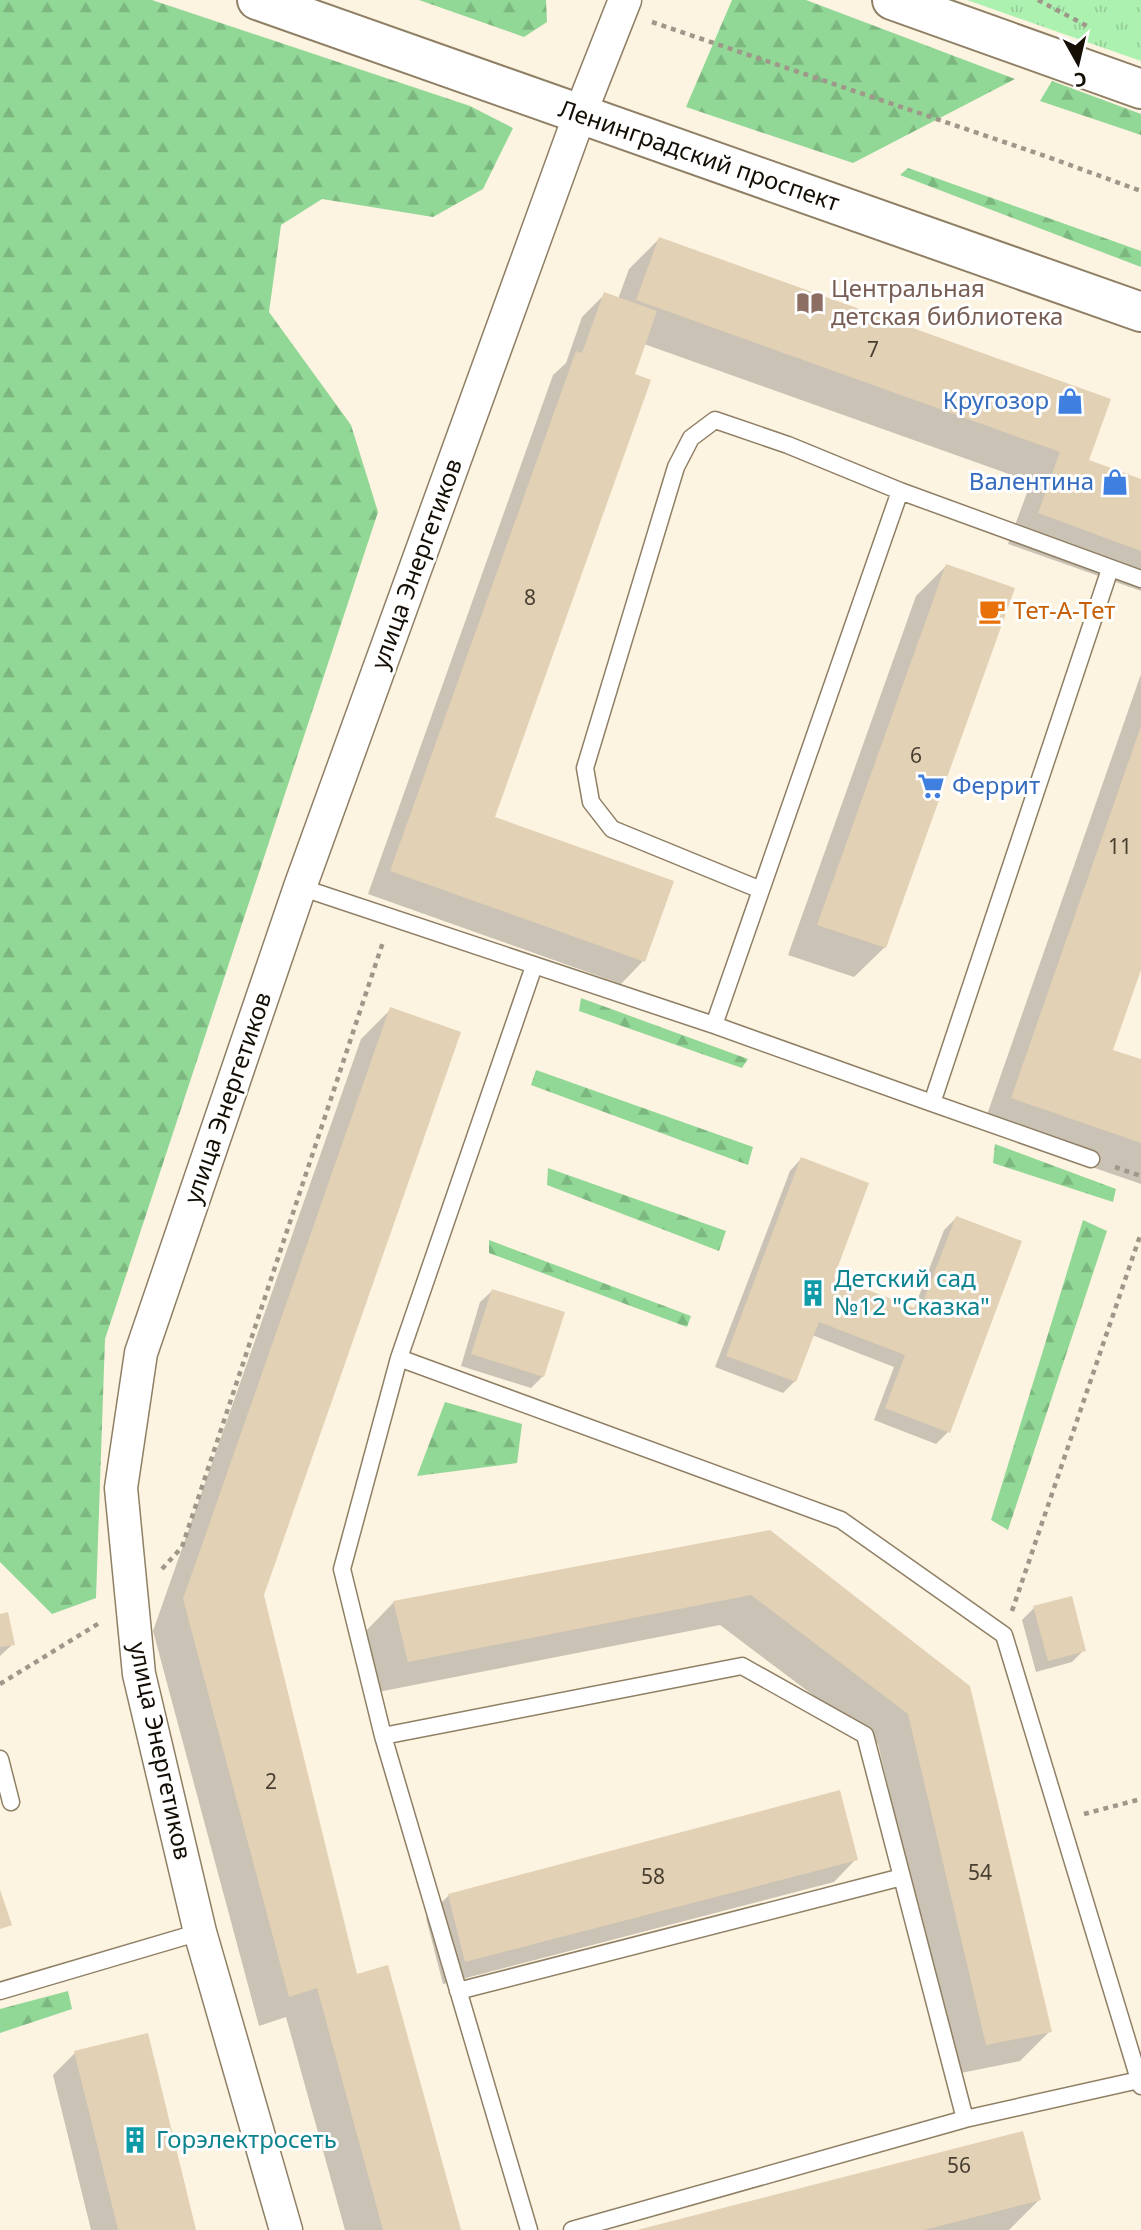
<svg xmlns="http://www.w3.org/2000/svg" width="1141" height="2230" font-family="'Noto Sans',sans-serif">
<defs>
<pattern id="grass-tufts" width="24" height="20" patternUnits="userSpaceOnUse" patternTransform="scale(1.75)"><rect width="24" height="20" fill="#adf1b1"/><path d="M3 7l-1-3M5 7V3M7 7l1-3M15 17l-1-3M17 17v-4M19 17l1-3" fill="none" stroke="#94cd97"/></pattern>
<pattern id="forest-firs" width="22" height="20" patternUnits="userSpaceOnUse" patternTransform="scale(1.75)"><rect width="22" height="20" fill="#91d796"/><path d="M5 1l3.5 6h-7zM16 11l3.5 6h-7z" fill="#7cb780"/></pattern>
</defs>
<rect width="100%" height="100%" fill="#fdf3e1"/>
<path fill="url(#grass-tufts)" d="M967,0H1141V61Z"/>
<path fill="url(#forest-firs)" d="M0,0H152L470,106L513,128L483,189L433,217L322,199L281,225L269,312L351,425L378,512L105,1339L96,1598L52,1614L0,1562Z
M419,0H546L547,22L524,37Z
M732,0H806L1015,79L853,163L686,107Z
M1052,81L1141,114V135L1040,101Z
M908,168L1141,251V267L900,175Z
M581,998L748,1059L742,1068L579,1011Z
M536,1070L753,1147L748,1165L531,1085Z
M995,1144L1116,1189L1113,1202L993,1163Z
M548,1168L726,1231L719,1251L547,1185Z
M1083,1220L1107,1231L1008,1530L991,1520Z
M489,1240L691,1316L687,1327L489,1253Z
M445,1402L522,1424L517,1463L417,1476Z
M68,1991L72,2009L0,2033V2009Z"/>
<path fill="#0003" d="M659,239L1087,461L1141,480V591L1008,544L1031,482L644,344L493,818L643,961L621,984L368,894L553,375L566,363L582,317L605,294L618,299L629,269Z
M946,566L885,947L854,977L788,955L916,596Z
M1141,674V965L1111,1051L1141,1061V1184L982,1129Z
M391,1009L262,1595L355,1976L459,2230H345L286,2017L259,2026L153,1631L361,1039Z
M801,1159L832,1278L914,1309L944,1230L956,1218L948,1432L936,1444L874,1420L894,1367L812,1335L795,1381L783,1393L715,1367L790,1171Z
M492,1291L543,1376L531,1388L461,1366L480,1302Z
M769,1532L969,1687L1050,2031L1020,2061L956,2074L878,1744L720,1625L378,1692L364,1633L394,1602Z
M1034,1608L1084,1650L1072,1662L1036,1672L1022,1620Z
M0,1616L13,1644L0,1656Z
M856,1859L834,1882L443,1984L426,1918L449,1895Z
M75,2053L194,2230H91L53,2075Z
M1039,2200L1009,2230H640Z"/>
<path fill="#e2d1b4" d="M659,237L1111,399L1089,460L1141,479V551L1038,513L1060,452L636,300Z
M604,292L657,311L635,374L651,380L495,817L674,881L645,962L390,871L576,351L582,353Z
M946,564L1015,588L886,948L817,925Z
M1141,726V970L1113,1050L1141,1059V1143L1011,1098Z
M390,1007L461,1032L264,1595L357,1974L388,1965L461,2230H383L317,1988L289,1997L183,1599Z
M801,1157L869,1183L834,1277L920,1310L956,1216L1022,1241L950,1433L885,1408L905,1355L819,1322L796,1382L726,1356Z
M492,1289L565,1312L544,1377L471,1354Z
M770,1530L970,1686L1052,2032L986,2045L908,1714L751,1595L408,1662L393,1601Z
M1072,1596L1086,1651L1048,1661L1033,1606Z
M8,1612L15,1645L0,1647V1614Z
M840,1790L858,1860L465,1962L448,1894Z
M0,1890L12,1925L0,1929Z
M148,2033L196,2230H118L74,2051Z
M1023,2131L1041,2200L924,2230H637Z"/>
<g fill="none" stroke-linecap="round" stroke-linejoin="round">
<defs>
<path id="lane" d="M300,887L714,1025L932,1103L1110,569
M761,890L612,829L591,802L585,768L676,467L691,438L715,420L788,445L900,491
M714,1025L900,491L1141,579
M932,1103L1091,1159
M399,1358L841,1520L1004,1635L1141,2086
M383,1736L742,1666L865,1735L965,2119L1139,2080
M0,1759L11,1802
M0,1991L200,1932
M458,1991L902,1877
M529,2230L383,1736L342,1569L399,1358L534,966
M572,2230L965,2119"/>
<path id="street" d="M286,2230L200,1932L139,1674L121,1488L141,1353L300,887L580,114L625,0"/>
<path id="secondary" d="M257,0L1141,312
M892,0L1141,89"/>
</defs>
<use href="#lane" stroke="#8f7f64" stroke-width="19"/>
<use href="#street" stroke="#8f7f64" stroke-width="35"/>
<use href="#secondary" stroke="#8f7f64" stroke-width="42"/>
<path stroke="#9f9789" stroke-width="4.5" stroke-dasharray="5 5" stroke-linecap="butt" d="M1038,0L1089,27
M652,22L1048,157L1141,191
M1115,1167L1141,1176
M162,1569L182,1547L383,942
M1012,1611L1141,1233
M0,1684L101,1622
M1084,1814L1141,1799"/>
<use href="#lane" stroke="#fff" stroke-width="16"/>
<use href="#street" stroke="#fff" stroke-width="32"/>
<use href="#secondary" stroke="#fff" stroke-width="38"/>
</g>
<defs>
<symbol id="library-bare" viewBox="-9 -9 18 18"><path d="M-6-4Q-3-5.5-.7-3.5V5Q-3 3-6 4ZM6-4Q3-5.5 .7-3.5V5Q3 3 6 4Z" fill="#8d6e63" stroke="#fff" stroke-width="2.5" paint-order="stroke"/></symbol>
<symbol id="shop-bare" viewBox="-9 -9 18 18"><path d="M-5-2.5h2.3a2.7 3.5 0 0 1 5.4 0H5L5.5 6h-11ZM-1.5-2.5h3a1.5 2.3 0 0 0-3 0Z" fill="#3f7fe0" stroke="#fff" stroke-width="2.5" paint-order="stroke"/></symbol>
<symbol id="cafe-bare" viewBox="-9 -9 18 18"><path d="M-5.5-4.5H6V0H3Q3 3.5 0 3.5H-2.5Q-5.5 3.5-5.5 0ZM3-3.2v2h1.7v-2ZM-6 4.5H4V6H-6Z" fill="#e8710a" stroke="#fff" stroke-width="2.5" paint-order="stroke"/></symbol>
<symbol id="supermarket-bare" viewBox="-9 -9 18 18"><path d="M-6-5.5h2.5l.6 2H6L4.5 2H-2.5L-4.4-4H-6ZM-1.5 3.2a1.3 1.3 0 1 0 .1 0ZM3 3.2a1.3 1.3 0 1 0 .1 0Z" fill="#3f7fe0" stroke="#fff" stroke-width="2.5" paint-order="stroke"/></symbol>
<symbol id="building-bare" viewBox="-9 -9 18 18"><path d="M-4-6H4V6H1V3H-1V6H-4ZM-2.5-4.3h1.7v1.8h-1.7ZM.8-4.3h1.7v1.8H.8ZM-2.5-1h1.7V.8h-1.7ZM.8-1h1.7V.8H.8Z" fill="#0f9aa8" stroke="#fff" stroke-width="2.5" paint-order="stroke"/></symbol>
</defs>
<g fill-rule="evenodd">
<use href="#library-bare" x="791" y="284" width="38" height="38"/>
<use href="#shop-bare" x="1051" y="382" width="38" height="38"/>
<use href="#shop-bare" x="1096" y="463" width="38" height="38"/>
<use href="#cafe-bare" x="973" y="592" width="38" height="38"/>
<use href="#supermarket-bare" x="912" y="767" width="38" height="38"/>
<use href="#building-bare" x="794" y="1274" width="38" height="38"/>
<use href="#building-bare" x="116" y="2121" width="38" height="38"/>
</g>
<g text-anchor="middle" stroke-width="6" stroke-linejoin="round" paint-order="stroke">
<g font-size="21" fill="#483f31">
<text x="873" y="357">7</text>
<text x="530" y="605">8</text>
<text x="916" y="763">6</text>
<text x="1120" y="854">11</text>
<text x="271" y="1789">2</text>
<text x="980" y="1880">54</text>
<text x="653" y="1884">58</text>
<text x="959" y="2173">56</text>
</g>
<g font-size="24" fill="#140e05" stroke="#fff">
<text transform="translate(699 156) rotate(19)" y="8">Ленинградский проспект</text>
<text transform="translate(417 564) rotate(-70)" y="8">улица Энергетиков</text>
<text transform="translate(228 1098) rotate(-71)" y="8">улица Энергетиков</text>
<text transform="translate(160 1751) rotate(78)" y="8">улица Энергетиков</text>
</g>
<g font-size="24" fill="#785e54" stroke="#fff" text-anchor="start">
<text x="831" y="297">Центральная<tspan x="831" dy="28">детская библиотека</tspan></text>
</g>
<g font-size="24" fill="#366cbe" stroke="#fff" text-anchor="end">
<text x="1049" y="409">Кругозор</text>
<text x="1094" y="490">Валентина</text>
<text x="952" y="794" text-anchor="start">Феррит</text>
</g>
<g font-size="24" fill="#c56008" stroke="#fff" text-anchor="start">
<text x="1013" y="619">Тет-А-Тет</text>
</g>
<g font-size="24" fill="#0d838f" stroke="#fff" text-anchor="start">
<text x="834" y="1287">Детский сад<tspan x="834" dy="28">№12 "Сказка"</tspan></text>
<text x="156" y="2148">Горэлектросеть</text>
</g>
</g>
<g transform="translate(1078 63) rotate(172)" stroke="#ffffff" stroke-width="5" paint-order="stroke">
<path d="M0-5L12 26L0 18L-12 26Z" fill="#140e05"/>
<text y="-10" font-size="19" font-weight="bold" text-anchor="middle" fill="#140e05">С</text>
</g>
</svg>
